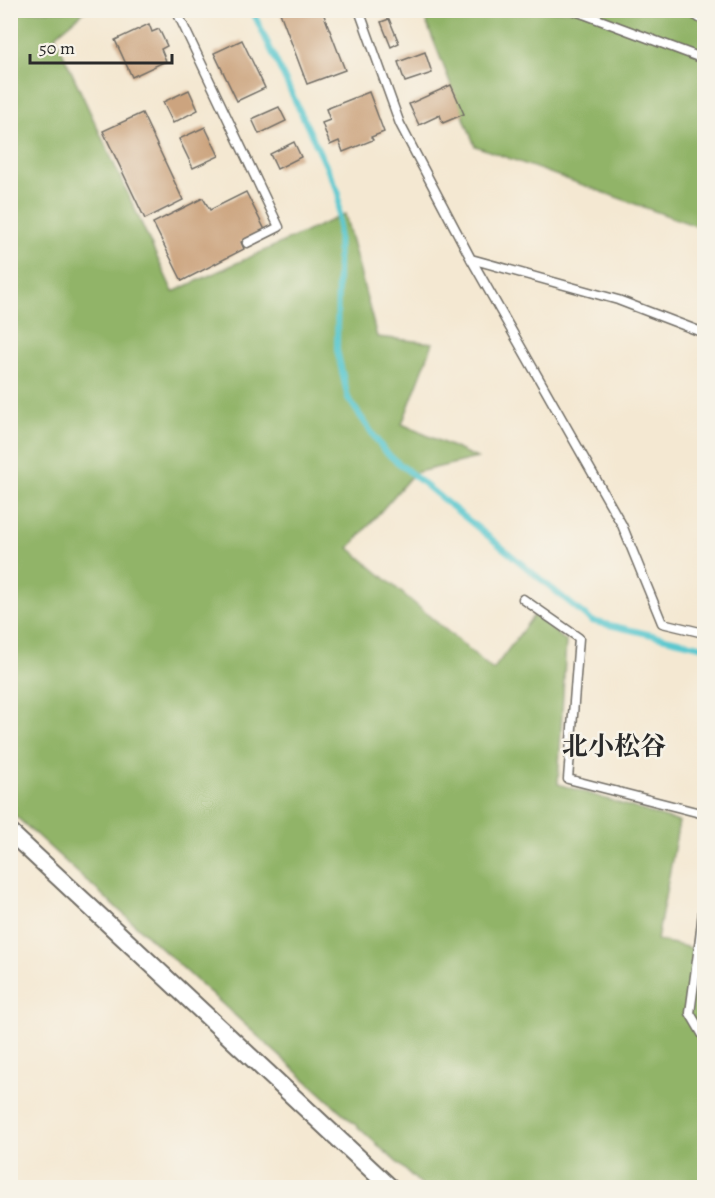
<svg xmlns="http://www.w3.org/2000/svg" width="715" height="1198" font-family="Alegreya,'Noto Serif JP',serif">
<rect width="100%" height="100%" fill="#f7f3e8"/>
<filter id="ink" filterUnits="userSpaceOnUse"><feTurbulence type="fractalNoise" baseFrequency=".0167" numOctaves="2"/><feDisplacementMap in="SourceGraphic" scale="12" xChannelSelector="R" yChannelSelector="G"/><feConvolveMatrix kernelMatrix="1 2 1 2 8 2 1 2 1" color-interpolation-filters="sRGB"/></filter>
<filter id="wash" filterUnits="userSpaceOnUse"><feTurbulence type="fractalNoise" baseFrequency=".008" numOctaves="4" result="noise"/><feDisplacementMap in="SourceGraphic" scale="24" xChannelSelector="R" yChannelSelector="G"/><feGaussianBlur stdDeviation="1.35" result="paint"/><feColorMatrix in="noise" values="0 0 0 0 0 0 0 0 0 0 0 0 0 0 0 0 0 1.4 0 .05"/><feComposite in="paint" operator="in"/></filter>
<g filter="url(#wash)">
<rect width="100%" height="100%" fill="#f4e8d2"/>
<path fill="#91b468" stroke="#5e704a" stroke-width="1.5" d="M10,11H85L55,36L173,292L345,214L377,337L433,343L402,424L477,458L414,473L349,548L493,670L534,615L566,641L558,784L679,822L657,940L704,951V1187H424L11,812Z
M422,11H704V229L475,146Z"/>
<g fill="none" stroke-linecap="round" stroke-linejoin="round">
<path stroke="#5bc8cf" stroke-width="6" d="M252,10L339,193L337,350L348,398L385,452L592,621L704,647"/>
</g>
<g id="blocks">
<path fill="#cca47f" d="M279,10H322L345,70L307,84Z
M389,19L399,43L391,47L381,22Z
M149,24L152,32L159,29L167,46L161,49L166,61L132,77L115,40Z
M242,40L265,88L237,101L214,53Z
M425,52L432,73L405,82L398,62Z
M451,85L464,114L443,123L440,115L419,125L409,104Z
M189,90L198,110L173,123L163,102Z
M369,92L384,132L371,137L373,140L343,152L339,141L330,145L322,123L330,120L326,109Z
M279,107L286,121L259,134L252,119Z
M142,113L183,200L145,219L103,131Z
M205,127L219,156L193,168L179,139Z
M294,142L301,157L277,169L270,154Z
M246,192L265,230L241,242L244,249L182,281L153,223L203,198L210,210Z"/>
</g>
</g>
<g filter="url(#ink)">
<use href="#blocks" fill-opacity="0" stroke="#716d65" stroke-width="1.5"/>
<g fill="none" stroke-linecap="round" stroke-linejoin="round">
<defs>
<path id="service" d="M176,10L279,227L247,243
M359,10L400,124L471,259L622,525L662,623L704,633
M573,10L704,59
M687,10L704,21
M471,259L618,300L704,333
M523,599L579,638L568,779L704,814
M700,938L690,1013L704,1037
M704,939L700,938L704,902"/>
<path id="minor" d="M10,832L391,1188"/>
</defs>
<use href="#service" stroke="#716d65" stroke-width="11"/>
<use href="#minor" stroke="#716d65" stroke-width="20"/>
<use href="#service" stroke="#fff" stroke-width="8"/>
<use href="#minor" stroke="#fff" stroke-width="16"/>
</g>
</g>
<g text-anchor="middle" stroke-width="5" stroke-linejoin="round" paint-order="stroke">
<g font-size="26" font-weight="bold" fill="#2b2b2b" stroke="#f7f3e8">
<text x="614" y="755">北小松谷</text>
</g>
</g>
<rect width="715" height="1198" fill="none" stroke="#f7f3e8" stroke-width="36"/>
<path d="M30 54v9h142v-9" fill="none" stroke="#2b2b2b" stroke-width="3"/>
<text x="39" y="54" font-size="18" fill="#2b2b2b" stroke="#f7f3e8" stroke-width="4.5" paint-order="stroke">50 m</text>
</svg>
